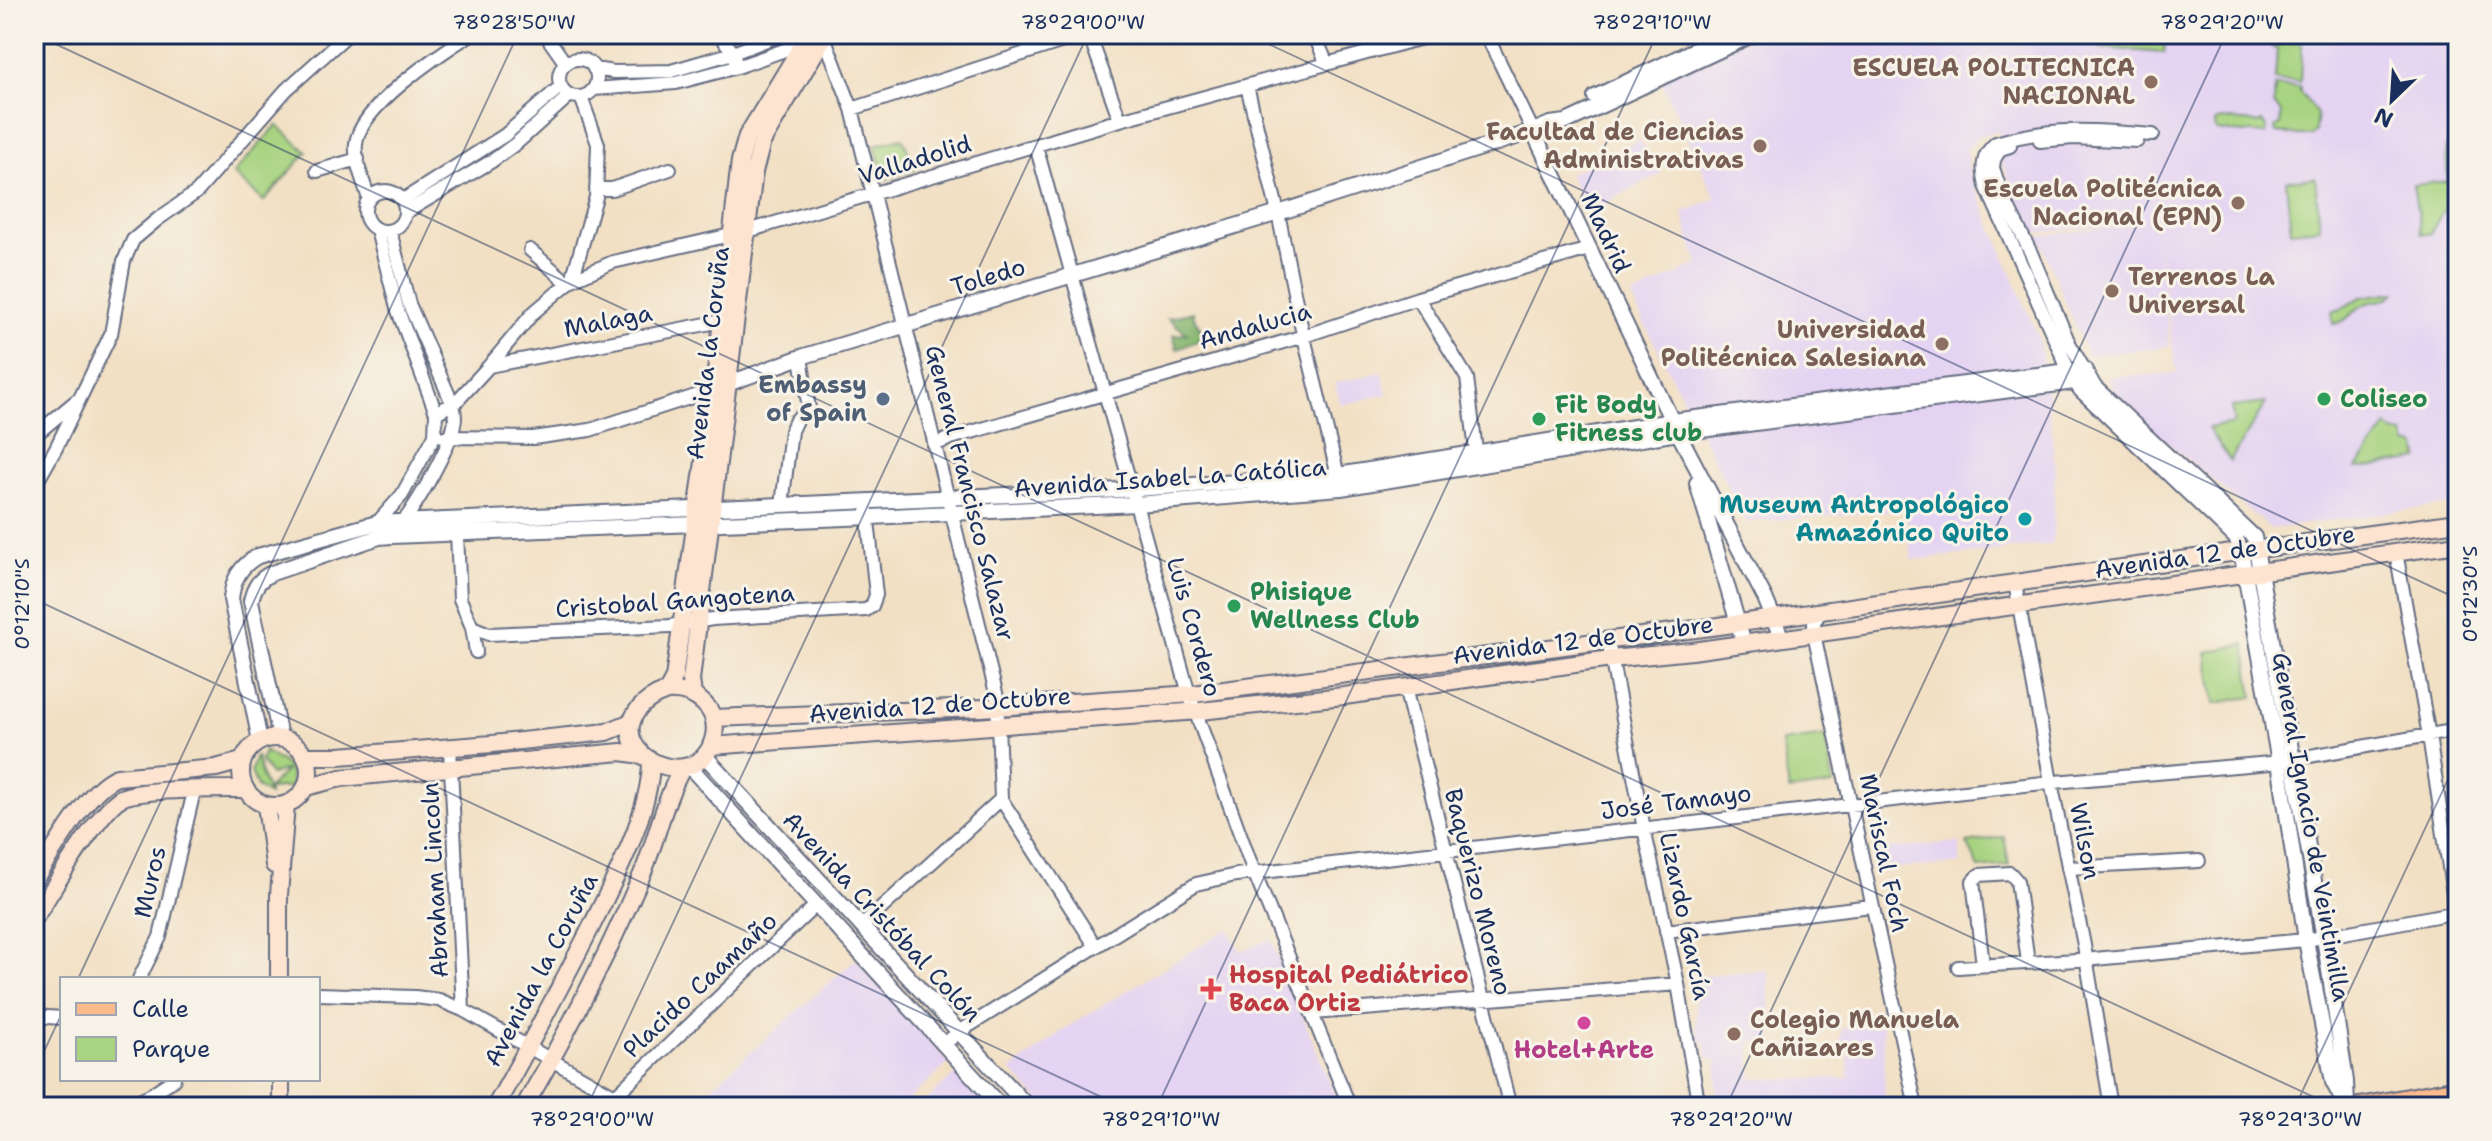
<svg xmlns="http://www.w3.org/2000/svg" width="2492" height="1141" font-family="'Shantell Sans',sans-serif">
<rect width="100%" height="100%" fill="#f7f3e8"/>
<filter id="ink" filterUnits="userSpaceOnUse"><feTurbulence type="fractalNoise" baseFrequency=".0125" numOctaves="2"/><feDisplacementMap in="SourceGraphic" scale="16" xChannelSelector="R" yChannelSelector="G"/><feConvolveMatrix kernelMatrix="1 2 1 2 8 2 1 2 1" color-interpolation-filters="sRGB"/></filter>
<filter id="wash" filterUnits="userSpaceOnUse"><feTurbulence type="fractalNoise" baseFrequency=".006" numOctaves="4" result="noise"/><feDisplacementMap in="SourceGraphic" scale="32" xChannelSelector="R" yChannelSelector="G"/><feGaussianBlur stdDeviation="1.8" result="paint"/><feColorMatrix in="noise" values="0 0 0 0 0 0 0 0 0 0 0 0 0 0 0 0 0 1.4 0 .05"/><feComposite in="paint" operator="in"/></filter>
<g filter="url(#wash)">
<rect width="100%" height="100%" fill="#f2e0c4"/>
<path fill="#e4d3f2" d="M1757,34H2458V503L2271,529L2118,401L2108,377L2178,373L2175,363L2157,230L2170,346L2088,356L2038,236L2156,221L2033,233L2002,164L1998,131L1977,137L1966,149L1969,172L2039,339L2048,399L2055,467L2053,544L1912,560L1906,510L1746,522L1631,297L1700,263L1692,248L1683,212L1716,199L1660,78Z
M1639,140L1662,173L1588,212L1569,174Z
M1382,372L1387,394L1341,405L1335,383Z
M1960,842V864L1876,869L1875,850Z
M1228,929L1241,951L1271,939L1340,1107H1045L1011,1070L1069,1026Z
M856,959L949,1063L901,1107H689Z
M1768,970L1772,1041H1750L1751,1079L1848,1078L1849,1046H1840L1841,1028L1883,1025L1885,1107H1717V1060L1707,1059L1706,1043H1697L1695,976Z
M957,1073L988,1107H919Z"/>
<path fill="#a8d380" stroke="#62816f" stroke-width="2" d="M2102,34H2166L2164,53L2101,48Z
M2272,41L2302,42L2300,82L2275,80L2277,48H2272Z
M2275,86L2300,87V92L2317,114L2315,131L2311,136L2276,133L2275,128L2280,125L2281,112L2274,104Z
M2220,119C2232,123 2246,118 2257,124L2262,122L2267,127L2266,134L2216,131L2215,122Z
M277,125L307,152L264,201L233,174Z
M902,138L917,169L884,180L875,145Z
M2458,143V186L2430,234H2421L2413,185L2448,181L2446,146Z
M2315,178L2320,228L2291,231L2286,181Z
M2396,292C2383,305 2372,298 2360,307C2350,314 2347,322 2333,324L2332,311L2339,310L2361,297Z
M2266,403L2230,461L2208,428L2234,424L2231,407Z
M2387,426L2393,432L2404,434L2407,444L2416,446L2420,459L2356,469Z
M2245,644L2253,697L2215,703L2207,652Z
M1825,736L1834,785L1789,791L1782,742Z
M264,751L289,767L292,787L268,789L287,769L271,775L261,761Z
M256,757C259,764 260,767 261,774C262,781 267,787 269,795L257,787L251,771Z
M2004,837L2009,865L1979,868L1967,843Z"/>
<path fill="#86b56e" stroke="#507266" stroke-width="2" d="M1193,312L1195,320L1207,337L1177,349L1173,335L1187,334L1168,318Z"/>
</g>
<g filter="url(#ink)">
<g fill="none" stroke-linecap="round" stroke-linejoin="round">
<defs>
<path id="minor" d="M545,34L566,64
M720,34L733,53L735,60
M823,34L852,109L997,697L1001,799L1096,947
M1089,34L1120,120
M1314,34L1327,64
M1486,34L1533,131
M559 78a19 19 0 1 1 38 0a19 19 0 1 1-38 0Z
M594,69L614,72L671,71L733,53L782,34
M1247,86L1278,213L1299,317L1340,484
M594,89L676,83L737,67L804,43
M852,109L1085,34
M2040,141L2073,138L2137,141
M1036,146L1189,694L1254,872L1350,1107
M2010,146L2000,149L1994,160L1993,168L2002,195L2031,253L2069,343L2084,369
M317,171L358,159
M596,189H612L670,169
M365 211a20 20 0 1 1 40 0a20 20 0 1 1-40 0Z
M369,199C364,182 354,161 356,144C359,107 441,53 471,34
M403,200L505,135L561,86
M406,212L492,161L518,142L570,95
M377,230L397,308L436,413L435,435L402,495L377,523
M390,231L409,304L453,405C454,409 455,413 455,418C454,442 416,506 400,526
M530,250L568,283
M572,280L596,197L598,144L581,97
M1418,298L1467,378L1477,459
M489,366L722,321L729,322
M2069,371L1986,186C1982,169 1981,155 1996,143C2052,126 2096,130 2153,135
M436,413L457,401L489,366L533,313L572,280L613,262L748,231L1120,120L1437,34
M34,436L76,401
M444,437L533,438L590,430L714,390
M934,445L951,438L1304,336L1418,298L1589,249
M34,487L56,448L111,334L124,261L133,240L158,219L197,192L286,90L348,34
M782,505L791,431L796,420L809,409L801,357
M457,533L460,599L472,627L489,634L670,626L713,619L866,610L872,606L876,595L867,511
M2396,552L2429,736L2458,927
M2015,583L2051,782L2084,945L2111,1107
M1822,610L1814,622V634L1916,1107
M472,627L476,652
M1610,651L1644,829L1678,984L1699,1107
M1405,688L1510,1107
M450,747L463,1010
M2068,868L2199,861
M861,927L1001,799
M1666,931L1871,906
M1983,965L1973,881L1979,875L2010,873L2017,881L2028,962
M1958,967L2094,959L2306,940L2458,912
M139,979L160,937L194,791
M318,994L415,997L439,1000L463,1010L615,1096L621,1107
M1313,1013L1678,984
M34,1016L62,1018
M943,1045L959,1032L1196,884L1236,875L2043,783L2270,763L2458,730
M615,1096L816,905
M125,1107L150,1095L174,1079"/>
<path id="tertiary" d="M1595,97L1728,34
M1533,131L1672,421L1765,598L1782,639
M2072,377L2081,390L2236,538L2241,551L2279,762L2306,940L2333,1082L2344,1103
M719,387L801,357L1272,215L1528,133L1550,124L1566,122L1754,34
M1697,483L1744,644
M280,737L251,601C254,587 259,579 272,573L379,537L392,536L871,517L1136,504L1341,488L1678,433L2090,380
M260,741L231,599C233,579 240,566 258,556L377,523L1120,490L1338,475L1672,421L2084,369L2094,387L2254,537L2325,944L2346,1081L2347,1107
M704,755L1028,1107
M689,766L1001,1107"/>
<path id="secondary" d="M667,691L674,678L714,390L740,161L747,136L809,34
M667,691C695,689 722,710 713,740C697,796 606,757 637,711C645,701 655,695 667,691Z
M693,695L691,680L754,172L762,142L826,34
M713,718L981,708L1193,694L1719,626L2056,577L2458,522
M241 772a34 34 0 1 1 68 0a34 34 0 1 1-68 0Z
M711,746L1200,711L1344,696L1611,659L1692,651L2458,544
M306,756H339L492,744L607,732L631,722
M306,787L341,778L621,752L642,755
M266,805L274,865
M34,880C53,853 87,788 117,777L216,768L242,761
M34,919C50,894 99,810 121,798C142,788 220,789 245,789
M279,979V895L286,804
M281,1079V1107
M495,1107C526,1052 556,995 585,939C609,891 651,814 651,761
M524,1107C568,1032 609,952 643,872C657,838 664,800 682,769"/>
<path id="primary" d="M2359,1107L2458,1089"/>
</defs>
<use href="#minor" stroke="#666d82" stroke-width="16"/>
<use href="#tertiary" stroke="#666d82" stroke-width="18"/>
<use href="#secondary" stroke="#666d82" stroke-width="20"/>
<use href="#primary" stroke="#666d82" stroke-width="22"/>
<use href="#minor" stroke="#fff" stroke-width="12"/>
<use href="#tertiary" stroke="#fff" stroke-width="14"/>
<use href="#secondary" stroke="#fde4d1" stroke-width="16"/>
<use href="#primary" stroke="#fbbb8c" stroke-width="18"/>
</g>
</g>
<path fill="none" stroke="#1b2f5e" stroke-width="2" stroke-opacity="0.45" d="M34,34L2335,1107M1247,34L2458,599M34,599L1123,1107M78,979L518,34M34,1073L62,1013M587,1107L1088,34M1157,1107L1657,34M1726,1107L2226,34M2295,1107L2458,758"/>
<g fill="#8d6e63" stroke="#f7f3e8" stroke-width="3">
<circle cx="2151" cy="82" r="8"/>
<circle cx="1760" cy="146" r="8"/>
<circle cx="2238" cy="203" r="8"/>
<circle cx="2112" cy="291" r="8"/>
<circle cx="1942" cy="344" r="8"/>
<circle cx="1734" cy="1034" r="8"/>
</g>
<circle fill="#5c6f8a" stroke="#f7f3e8" stroke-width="3" cx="883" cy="399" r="8"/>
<g fill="#2e9e5b" stroke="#f7f3e8" stroke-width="3">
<circle cx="2324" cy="399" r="8"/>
<circle cx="1539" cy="419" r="8"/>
<circle cx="1234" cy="606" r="8"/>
</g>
<circle fill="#0f9aa8" stroke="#f7f3e8" stroke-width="3" cx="2025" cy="519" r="8"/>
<path fill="#e0444e" stroke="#f7f3e8" stroke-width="3" d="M1207 977h8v8h8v8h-8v8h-8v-8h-8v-8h8z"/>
<circle fill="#d1479c" stroke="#f7f3e8" stroke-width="3" cx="1584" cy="1023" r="8"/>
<g text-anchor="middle" stroke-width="6" stroke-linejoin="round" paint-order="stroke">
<g font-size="24" font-weight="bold" fill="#785e54" stroke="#f7f3e8" text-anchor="end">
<text x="2135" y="76">ESCUELA POLITECNICA<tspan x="2135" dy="28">NACIONAL</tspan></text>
<text x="1744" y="140">Facultad de Ciencias<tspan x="1744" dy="28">Administrativas</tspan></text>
<text x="2222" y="197">Escuela Politécnica<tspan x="2222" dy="28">Nacional (EPN)</tspan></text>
<text x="2128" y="285" text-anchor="start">Terrenos La<tspan x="2128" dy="28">Universal</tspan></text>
<text x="1926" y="338">Universidad<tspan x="1926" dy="28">Politécnica Salesiana</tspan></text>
<text x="1750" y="1028" text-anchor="start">Colegio Manuela<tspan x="1750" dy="28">Cañizares</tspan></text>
</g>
<g font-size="24" fill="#1b2f5e" stroke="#f7f3e8">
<text transform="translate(915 160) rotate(-17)" y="8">Valladolid</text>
<text transform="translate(1606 233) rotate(65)" y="8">Madrid</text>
<text transform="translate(988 277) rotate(-17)" y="8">Toledo</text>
<text transform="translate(608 321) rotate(-11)" y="8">Malaga</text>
<text transform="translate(1255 326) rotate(-16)" y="8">Andalucia</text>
<text transform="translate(708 353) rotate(-83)" y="8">Avenida la Coruña</text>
<text transform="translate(1170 478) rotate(-4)" y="8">Avenida Isabel La Católica</text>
<text transform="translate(970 493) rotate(76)" y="8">General Francisco Salazar</text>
<text transform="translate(2225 552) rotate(-8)" y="8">Avenida 12 de Octubre</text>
<text transform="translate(675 601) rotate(-4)" y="8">Cristobal Gangotena</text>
<text transform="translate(1194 627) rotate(74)" y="8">Luis Cordero</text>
<text transform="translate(1583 640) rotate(-7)" y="8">Avenida 12 de Octubre</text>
<text transform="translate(940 705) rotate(-4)" y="8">Avenida 12 de Octubre</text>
<text transform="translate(1676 802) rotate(-7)" y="8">José Tamayo</text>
<text transform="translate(2311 827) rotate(80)" y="8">General Ignacio de Veintimilla</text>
<text transform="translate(2085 841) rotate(79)" y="8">Wilson</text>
<text transform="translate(1884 853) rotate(78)" y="8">Mariscal Foch</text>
<text transform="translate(435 880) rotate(-93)" y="8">Abraham Lincoln</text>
<text transform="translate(150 882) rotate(-77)" y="8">Muros</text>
<text transform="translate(1478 892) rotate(76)" y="8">Baquerizo Moreno</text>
<text transform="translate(1685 916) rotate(78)" y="8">Lizardo García</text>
<text transform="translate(882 917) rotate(47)" y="8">Avenida Cristóbal Colón</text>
<text transform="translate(541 970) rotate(-62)" y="8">Avenida la Coruña</text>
<text transform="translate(700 985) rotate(-43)" y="8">Placido Caamaño</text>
</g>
<g font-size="24" font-weight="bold" fill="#4e5e75" stroke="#f7f3e8" text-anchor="end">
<text x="867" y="393">Embassy<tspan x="867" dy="28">of Spain</tspan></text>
</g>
<g font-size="24" font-weight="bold" fill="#27864d" stroke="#f7f3e8" text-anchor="start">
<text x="2340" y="407">Coliseo</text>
<text x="1555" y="413">Fit Body<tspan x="1555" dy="28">Fitness club</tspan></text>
<text x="1250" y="600">Phisique<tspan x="1250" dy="28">Wellness Club</tspan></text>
</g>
<g font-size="24" font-weight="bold" fill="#0d838f" stroke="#f7f3e8" text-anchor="end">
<text x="2009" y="513">Museum Antropológico<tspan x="2009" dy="28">Amazónico Quito</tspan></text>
</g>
<g font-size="24" font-weight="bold" fill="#be3a42" stroke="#f7f3e8" text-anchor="start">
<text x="1229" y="983">Hospital Pediátrico<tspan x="1229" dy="28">Baca Ortiz</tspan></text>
</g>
<g font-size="24" font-weight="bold" fill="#b23c85" stroke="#f7f3e8">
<text x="1584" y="1058">Hotel+Arte</text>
</g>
</g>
<rect width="2492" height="1141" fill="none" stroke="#f7f3e8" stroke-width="88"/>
<rect x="60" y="977" width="260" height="104" fill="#f7f3e8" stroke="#9fa5b1" stroke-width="2"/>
<rect x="76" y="1003" width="40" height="12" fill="#fbbb8c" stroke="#9fa5b1" stroke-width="2"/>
<text x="132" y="1017" font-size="24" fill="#1b2f5e">Calle</text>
<rect x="76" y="1037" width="40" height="24" fill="#a8d380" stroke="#9fa5b1" stroke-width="2"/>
<text x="132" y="1057" font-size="24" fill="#1b2f5e">Parque</text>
<g transform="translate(2392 100) rotate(205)" stroke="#f7f3e8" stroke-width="6" paint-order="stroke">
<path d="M0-6L14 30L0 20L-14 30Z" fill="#1b2f5e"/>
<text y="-12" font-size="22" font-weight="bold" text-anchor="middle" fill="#1b2f5e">N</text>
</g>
<rect x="44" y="44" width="2404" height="1053" fill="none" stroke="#1b2f5e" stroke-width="3"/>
<g font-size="20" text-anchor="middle" fill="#1b2f5e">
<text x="514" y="29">78°28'50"W</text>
<text x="1083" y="29">78°29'00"W</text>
<text x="1652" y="29">78°29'10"W</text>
<text x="2222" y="29">78°29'20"W</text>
<text transform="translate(2470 594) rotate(-90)" y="7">0°12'30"S</text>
<text transform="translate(22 604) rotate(-90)" y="7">0°12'10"S</text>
<text x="592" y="1126">78°29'00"W</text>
<text x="1161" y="1126">78°29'10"W</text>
<text x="1731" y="1126">78°29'20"W</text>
<text x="2300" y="1126">78°29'30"W</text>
</g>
</svg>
